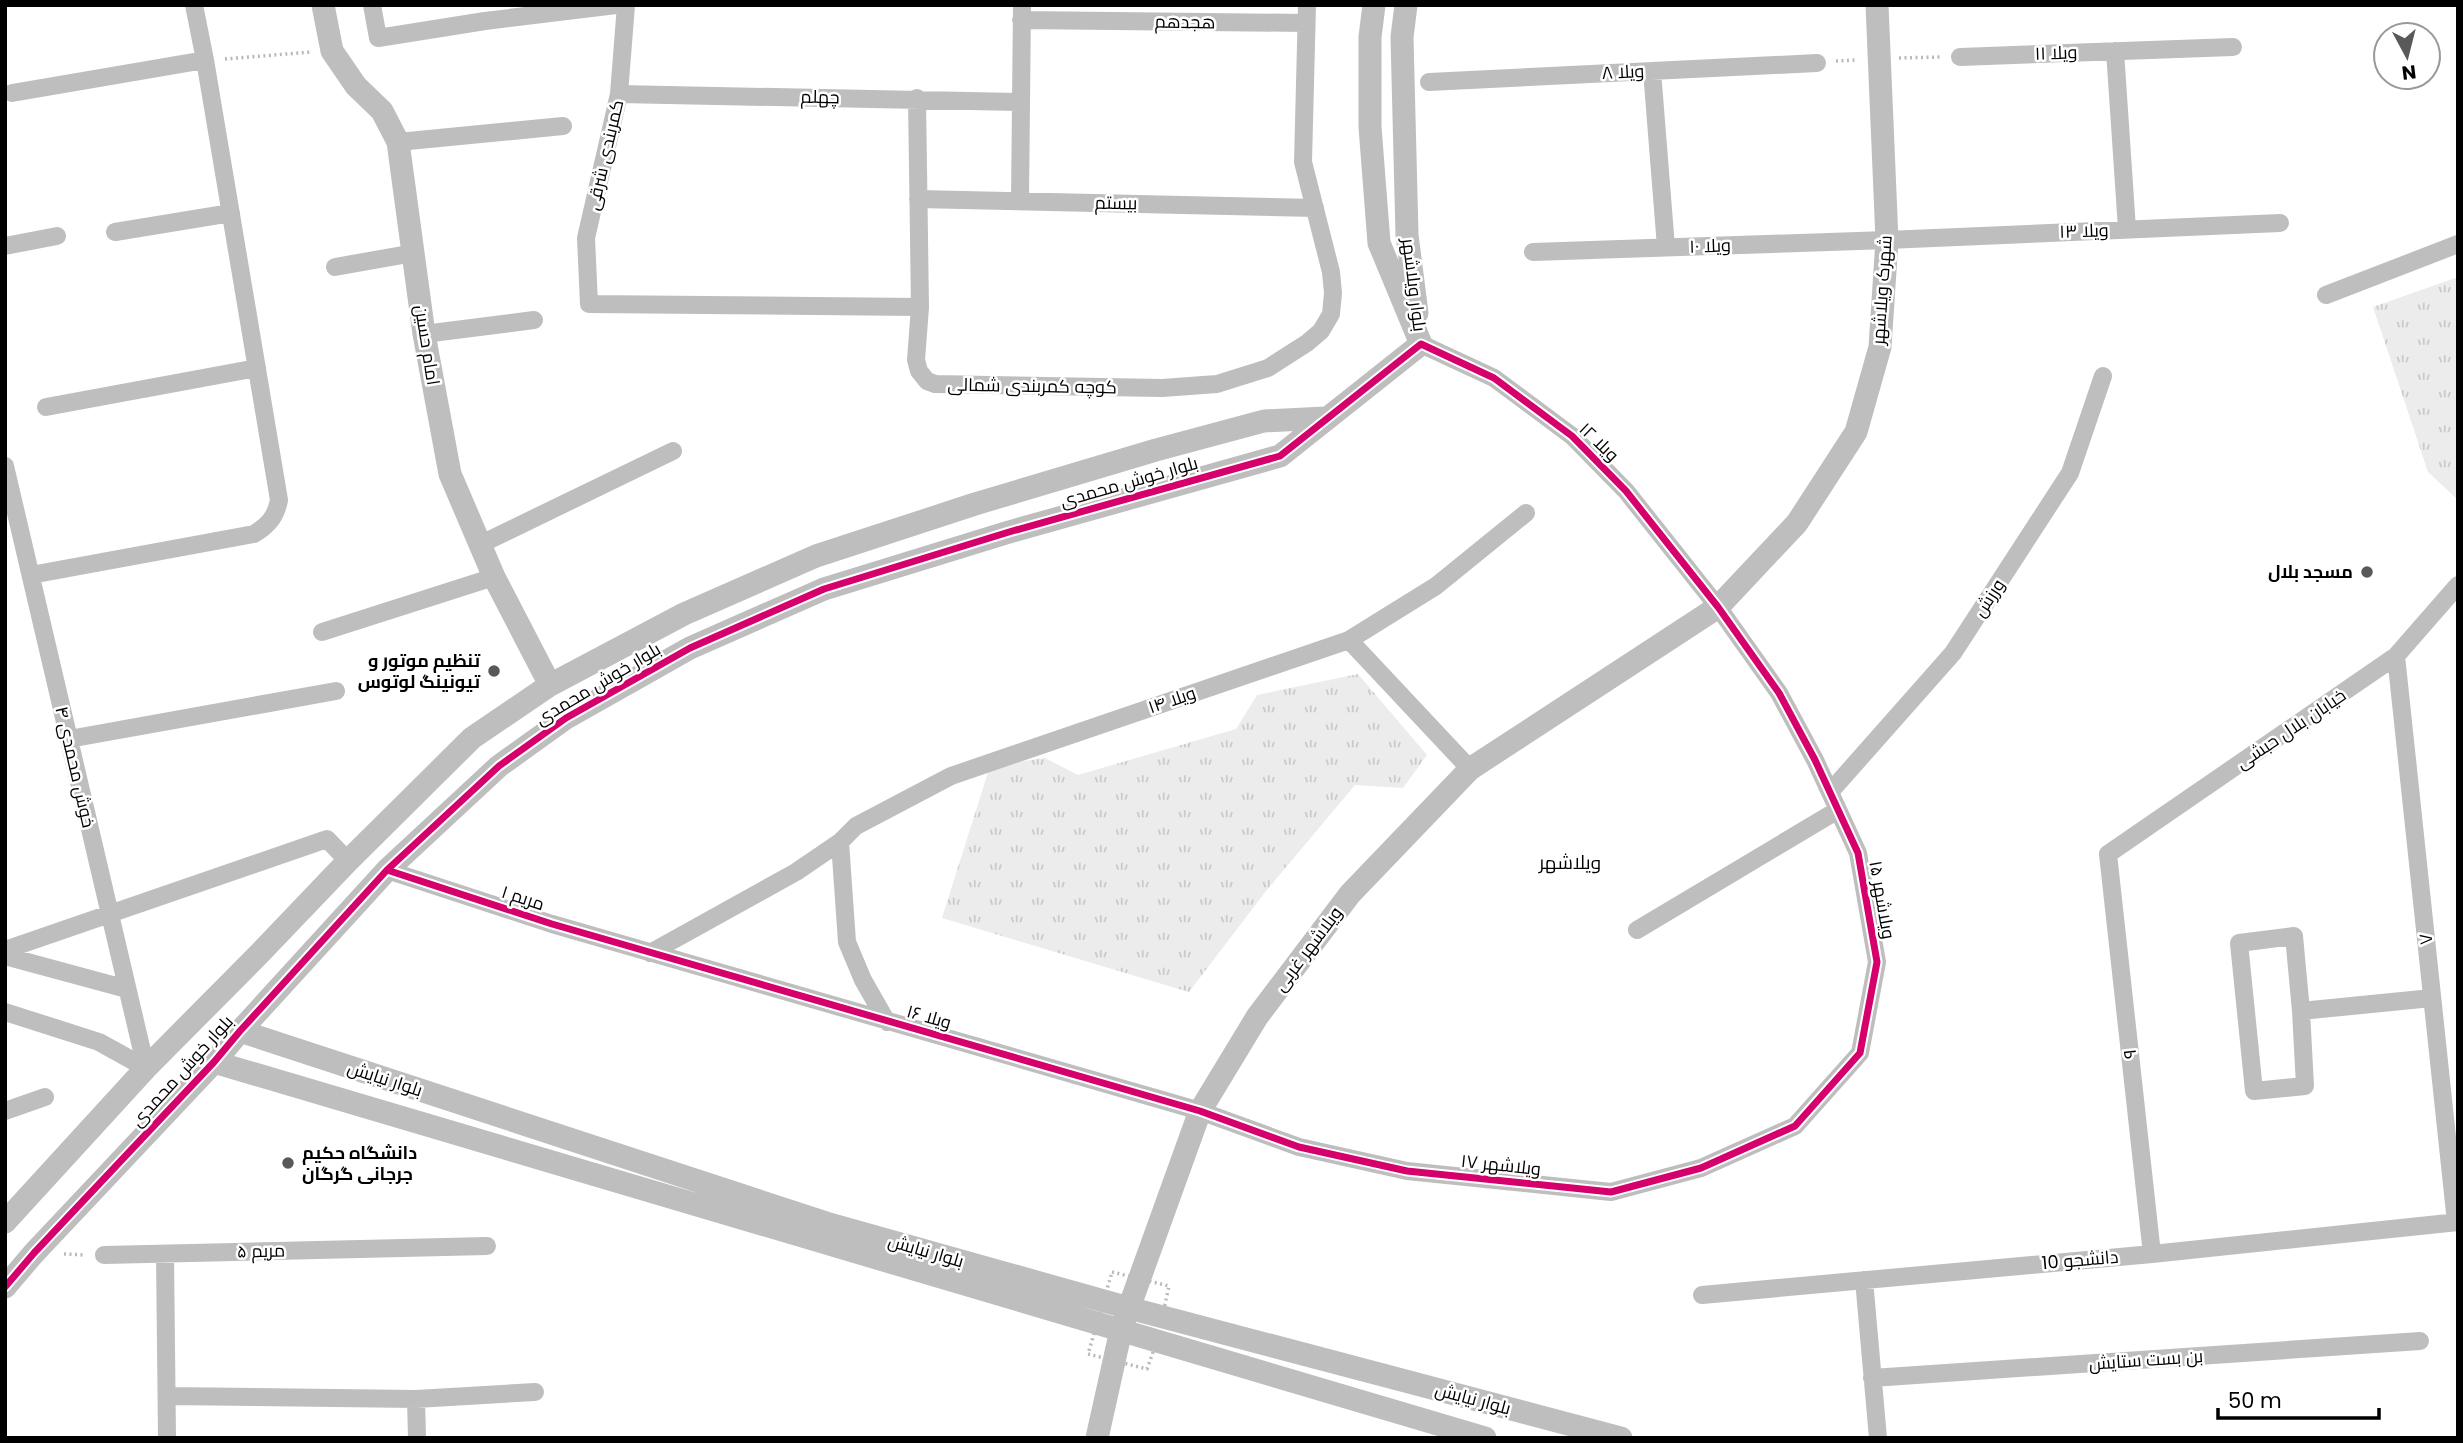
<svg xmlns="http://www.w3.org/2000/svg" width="2463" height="1443" font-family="Poppins,Cairo,sans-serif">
<defs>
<pattern id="grass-tufts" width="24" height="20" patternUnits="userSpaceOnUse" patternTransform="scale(1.75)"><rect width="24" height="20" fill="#ececec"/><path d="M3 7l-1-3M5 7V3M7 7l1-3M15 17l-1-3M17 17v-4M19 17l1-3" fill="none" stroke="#c9c9c9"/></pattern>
</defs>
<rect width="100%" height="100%" fill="#fff"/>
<path fill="url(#grass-tufts)" d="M2458,277V500L2428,472L2373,307Z
M1358,674L1427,755L1403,788L1355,785L1266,891L1189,992L942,918L990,766L1045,758L1078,775L1236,729L1257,695Z"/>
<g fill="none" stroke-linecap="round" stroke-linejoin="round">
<path stroke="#b9b9b9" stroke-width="3.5" stroke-dasharray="2 3.5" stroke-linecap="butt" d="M1899,58L1941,57
M225,59L311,52
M1836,61L1857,60
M64,1254L85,1255
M1112,1272L1169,1286L1157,1341L1147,1369L1088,1354Z"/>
<path stroke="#bebebe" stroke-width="18" d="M372,5L378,38L485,21L616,5
M626,5L619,94L586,238L589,304L920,307
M1021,20L1306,23
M2115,51L2127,229
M1960,57L2233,47
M1652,71L1666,247
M1429,82L1817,63
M12,93L205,60
M619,94L1021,102
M917,98L920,307L916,360L919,371L927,381L935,384L1162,388L1217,384L1268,368L1307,343L1321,331L1331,314L1333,293L1331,272L1303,162L1307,5
M398,142L563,126
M918,199L1315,208
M1020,201L1022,5
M115,232L231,213
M5,246L57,236
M1533,252L1887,240L2280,223
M335,267L414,253
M2326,295L2458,244
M424,334L534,320
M46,407L257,368
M5,466L146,1068
M481,544L673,451
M31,575L254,534C269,525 276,516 279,500L205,60L194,5
M322,632L494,577
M1349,640L1436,586L1526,513
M2396,656L2456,1222
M69,739L336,691
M1830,792L1953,653L2070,473L2103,376
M840,842L847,942L863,980L887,1022
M387,870L552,924L1200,1111L1299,1147L1407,1171L1611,1192L1701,1168L1795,1126L1860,1053L1877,962L1858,853L1815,760L1779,693L1718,607L1626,491L1572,436L1494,378L1421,344
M1637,930L1838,810
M5,950L327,839L348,861
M650,953L796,872L840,842L856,826L951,776L1349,640L1470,769
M5,956L127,989
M2301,1011L2305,1086L2254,1091L2239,943L2294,936L2301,1011L2432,998
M5,1012L99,1042L146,1068
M5,1111L45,1097
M165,1254L167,1438
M2152,1254L2108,854L2396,656L2458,585
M104,1255L487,1246
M1864,1280L1878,1438
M1702,1295L2152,1254L2458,1222
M1872,1378L2420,1341
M167,1396L416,1399L535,1392
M416,1399L417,1438"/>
<path stroke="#bebebe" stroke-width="23" d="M323,5L332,51L356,86L382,111L398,142L424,334L450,474L494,577L550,685
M1374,5L1370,37V127L1379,243L1421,344
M1406,5L1402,37L1407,235L1417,313
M240,1031L826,1223L1129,1308L1621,1438
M214,1062L1485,1438
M5,1222L146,1068L262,951L348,861L472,738L550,685L684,614L816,556L975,504L1156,450L1264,421L1325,418
M5,1287L34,1253L214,1062L240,1031L387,870L499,766L566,718L690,648L824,589L1009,532L1280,456L1421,344
M1097,1438L1121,1330L1200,1111L1257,1017L1350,894L1470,769L1718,607L1797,523L1856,432L1880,347L1887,240L1877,5"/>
<defs>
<path id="cycleway" d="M5,1287L34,1253L214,1062L240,1031L387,870L499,766L566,718L690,648L824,589L1009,532L1280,456L1421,344L1494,378L1572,436L1626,491L1718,607L1779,693L1815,760L1858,853L1877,962L1860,1053L1795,1126L1701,1168L1611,1192L1407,1171L1299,1147L1200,1111L552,924L387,870"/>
</defs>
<use href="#cycleway" stroke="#fff" stroke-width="11"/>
<use href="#cycleway" stroke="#d6006c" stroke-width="7"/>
</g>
<g fill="#595959" stroke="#fff" stroke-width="2.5">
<circle cx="2367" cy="572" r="7"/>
<circle cx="494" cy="671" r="7"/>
<circle cx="288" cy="1163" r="7"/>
</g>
<g text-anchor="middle" stroke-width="5" stroke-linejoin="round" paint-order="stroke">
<g font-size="18" fill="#000" stroke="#fff">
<text transform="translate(1185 22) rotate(1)" y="6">هجدهم</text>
<text transform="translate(2056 53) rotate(-2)" y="6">۱۱ ویلا</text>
<text transform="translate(1623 72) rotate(-3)" y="6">ویلا ۸</text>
<text transform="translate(820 97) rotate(1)" y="6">چهلم</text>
<text transform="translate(605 155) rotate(-77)" y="6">کمربندی شرقی</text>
<text transform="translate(1116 203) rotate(1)" y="6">بیستم</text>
<text transform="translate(2084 231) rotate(-2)" y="6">۱۳ ویلا</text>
<text transform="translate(1710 246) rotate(-2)" y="6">۱۰ ویلا</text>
<text transform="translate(1414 285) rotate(83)" y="6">بلوار ویلاشهر</text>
<text transform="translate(1882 290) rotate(-86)" y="6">شهرک ویلاشهر</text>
<text transform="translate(427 345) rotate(81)" y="6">امام حسین</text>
<text transform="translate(1032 386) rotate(1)" y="6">کوچه کمربندی شمالی</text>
<text transform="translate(1599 442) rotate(44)" y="6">ویلا ۱۲</text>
<text transform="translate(1129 482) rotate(-16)" y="6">بلوار خوش محمدی</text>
<text transform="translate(1989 598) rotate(-57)" y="6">ورزش</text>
<text transform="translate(598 684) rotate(-31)" y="6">بلوار خوش محمدی</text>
<text transform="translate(1172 700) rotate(-19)" y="6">۱۴ ویلا</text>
<text transform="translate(2291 729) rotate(-34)" y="6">خیابان بلال حبشی</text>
<text transform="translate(75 767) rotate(77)" y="6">خوش محمدی ۴</text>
<text transform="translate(523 898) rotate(18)" y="6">۱ مریم</text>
<text transform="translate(1882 900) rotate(80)" y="6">ویلاشهر ۱۵</text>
<text transform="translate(2426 939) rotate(-96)" y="6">۷</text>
<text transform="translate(1308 949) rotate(-53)" y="6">ویلاشهر غربی</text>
<text transform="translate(929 1017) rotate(16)" y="6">۱۶ ویلا</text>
<text transform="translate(2130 1054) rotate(-96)" y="6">۹</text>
<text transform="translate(182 1071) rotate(-48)" y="6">بلوار خوش محمدی</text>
<text transform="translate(385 1079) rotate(18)" y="6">بلوار نیایش</text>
<text transform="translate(1501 1165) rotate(6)" y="6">ویلاشهر ۱۷</text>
<text transform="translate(261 1251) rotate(-1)" y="6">۵ مریم</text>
<text transform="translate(926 1251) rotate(16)" y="6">بلوار نیایش</text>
<text transform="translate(2080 1260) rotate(-5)" y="6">دانشجو 10</text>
<text transform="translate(2146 1360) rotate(-4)" y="6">بن بست ستایش</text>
<text transform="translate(1473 1399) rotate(15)" y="6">بلوار نیایش</text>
</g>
<g font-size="18" font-weight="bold" fill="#000" stroke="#fff" text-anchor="end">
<text x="2353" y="578">مسجد بلال</text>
<text x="480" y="667">تنظیم موتور و<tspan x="480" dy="21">تیونینگ لوتوس</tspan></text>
<text x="302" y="1159" text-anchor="start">دانشگاه حکیم<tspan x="302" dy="21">جرجانی گرگان</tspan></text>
</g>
<g font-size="19" fill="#000" stroke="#fff">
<text x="1570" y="869">ویلاشهر</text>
</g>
</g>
<rect width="2463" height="1443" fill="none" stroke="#000000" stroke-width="14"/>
<g transform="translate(2407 56) rotate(173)"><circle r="33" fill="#ffffff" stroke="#999999" stroke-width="2"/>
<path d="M0-5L12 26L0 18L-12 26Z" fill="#595959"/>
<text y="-10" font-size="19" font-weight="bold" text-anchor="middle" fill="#000000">N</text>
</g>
<path d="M2218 1408v10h161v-10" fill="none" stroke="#000000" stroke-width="3.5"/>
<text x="2228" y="1408" font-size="21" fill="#000000" stroke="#ffffff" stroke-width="5" paint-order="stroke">50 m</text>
</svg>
